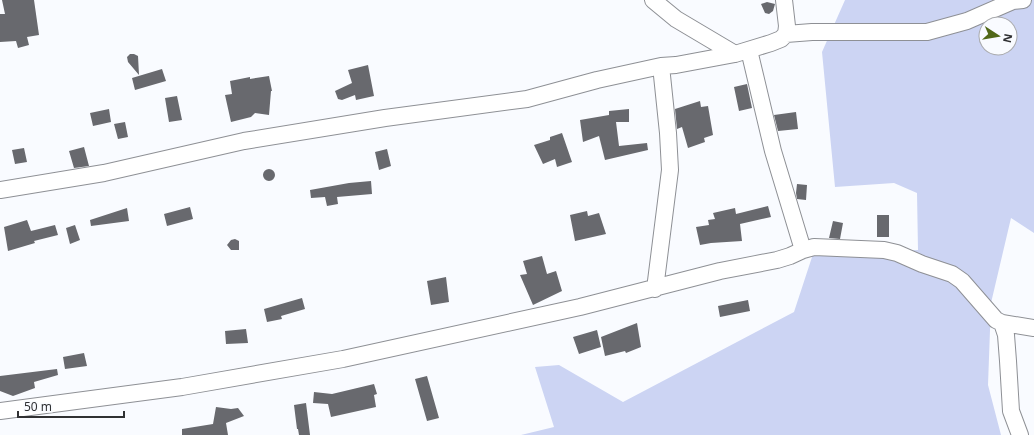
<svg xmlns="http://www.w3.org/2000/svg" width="1034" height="435" font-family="'Noto Sans',sans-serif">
<rect width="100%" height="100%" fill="#f9fbff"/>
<path fill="#ccd4f3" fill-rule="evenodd" d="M845,0H1034V233L1011,218L991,303L988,385L1001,435H521L554,427L535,367L559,365L623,402L794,312L813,254L918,250L917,193L894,183L835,187L822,52ZM986,24H1010V48H986Z"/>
<path fill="#68696e" d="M2,0H34L39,35L27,37L29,45L18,48L16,41L0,42V14H5Z
M767,2L775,4L773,11L769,14L765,13L761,4Z
M130,54H134L138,56L139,75L128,62L127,57Z
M368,65L374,96L356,100L355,95L342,100L338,99L335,91L352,83L348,70Z
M162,69L166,81L135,90L132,78Z
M269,76L272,91H271L269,115L255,113L251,117L231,122L225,95L232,94L230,81L250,77V79Z
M747,84L752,108L739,111L734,87Z
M177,96L182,120L169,122L165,98Z
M700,101L701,107L708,106L713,135L704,138L705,142L688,148L682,127L677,129L675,109Z
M109,109L111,122L93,126L90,113Z
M629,109V122H616L619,146L647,143L648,150L605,160L599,136L583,142L580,120L609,115V111Z
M796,112L798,129L778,131L774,115Z
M125,122L128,137L118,139L114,124Z
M562,133L572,162L557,167L555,159L543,164L534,145L550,140V137Z
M84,147L89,166L74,168L69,151Z
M24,148L27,162L15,164L12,150Z
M387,149L391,166L379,170L375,152Z
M263 175a6 6 0 1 1 12 0a6 6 0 1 1-12 0Z
M371,181L372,194L337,197L338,204L327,206L325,197L311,198L310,190L349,183Z
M797,184L807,185L806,200L797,199L796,193Z
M768,206L771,217L740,224L742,241L711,243L700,245L696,227L709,225L708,220L715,219L713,213L735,208L736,214Z
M190,207L193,219L167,226L164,214Z
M127,208L129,221L91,226L90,220Z
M587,211L588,216L599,213L606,234L575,241L570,215Z
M877,215H889V237H877Z
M27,220L31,231L55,225L58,235L34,241L35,243L8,251L4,227Z
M833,221L843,223L840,239L829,238Z
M75,225L80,240L70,244L66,228Z
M235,239L239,241V250H231L227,245L231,240Z
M542,256L547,274L556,271L562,291L533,305L520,275L527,274L523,261Z
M446,277L449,302L431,305L427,281Z
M302,298L305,309L281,316L282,319L267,322L264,309Z
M748,300L750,311L720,317L718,306Z
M637,323L641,347L626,353L625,351L605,356L601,337Z
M246,329L248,343L226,344L225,331Z
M597,330L601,347L579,354L573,337Z
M84,353L87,366L65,369L63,357Z
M57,369L58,375L34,382L35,388L13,396L0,391V376Z
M427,376L439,418L427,421L415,379Z
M374,384L377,394L374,395L376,407L331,417L328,404L313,403L314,392L332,394Z
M306,403L310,435H299L298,429H297L294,405Z
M216,407L231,409L238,408L244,416L226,423L228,435H182V429L213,424Z"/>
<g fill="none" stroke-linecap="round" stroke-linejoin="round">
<defs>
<path id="minor" d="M653,0L676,19L735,54
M786,34L812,32H927L967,21L1013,1L1023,0
M749,50L773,151L803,250
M0,190L104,173L244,141L385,118L527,99L597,80L661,66L676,65L735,54L771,43L781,39L786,34L787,26L784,0
M655,289L670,170L668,133L661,66
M1002,323L1006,335L1008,361L1011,411L1020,435
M0,411L182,387L343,359L580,307L720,271L777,260L790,256L803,250L814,247L884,250L897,253L922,264L952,274L962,281L996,320L1002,323L1034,328"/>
</defs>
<use href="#minor" stroke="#8e9095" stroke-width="18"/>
<use href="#minor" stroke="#fff" stroke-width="16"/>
</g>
<g transform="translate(998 36) rotate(102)"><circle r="19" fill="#f9fbff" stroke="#a9aaad"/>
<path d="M0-3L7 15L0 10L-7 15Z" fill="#516818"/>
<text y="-6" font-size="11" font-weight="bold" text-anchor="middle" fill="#303133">N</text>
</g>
<path d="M18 411v6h106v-6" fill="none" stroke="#303133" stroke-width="2"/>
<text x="24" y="411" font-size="12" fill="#303133" stroke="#f9fbff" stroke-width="3" paint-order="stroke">50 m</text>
</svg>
